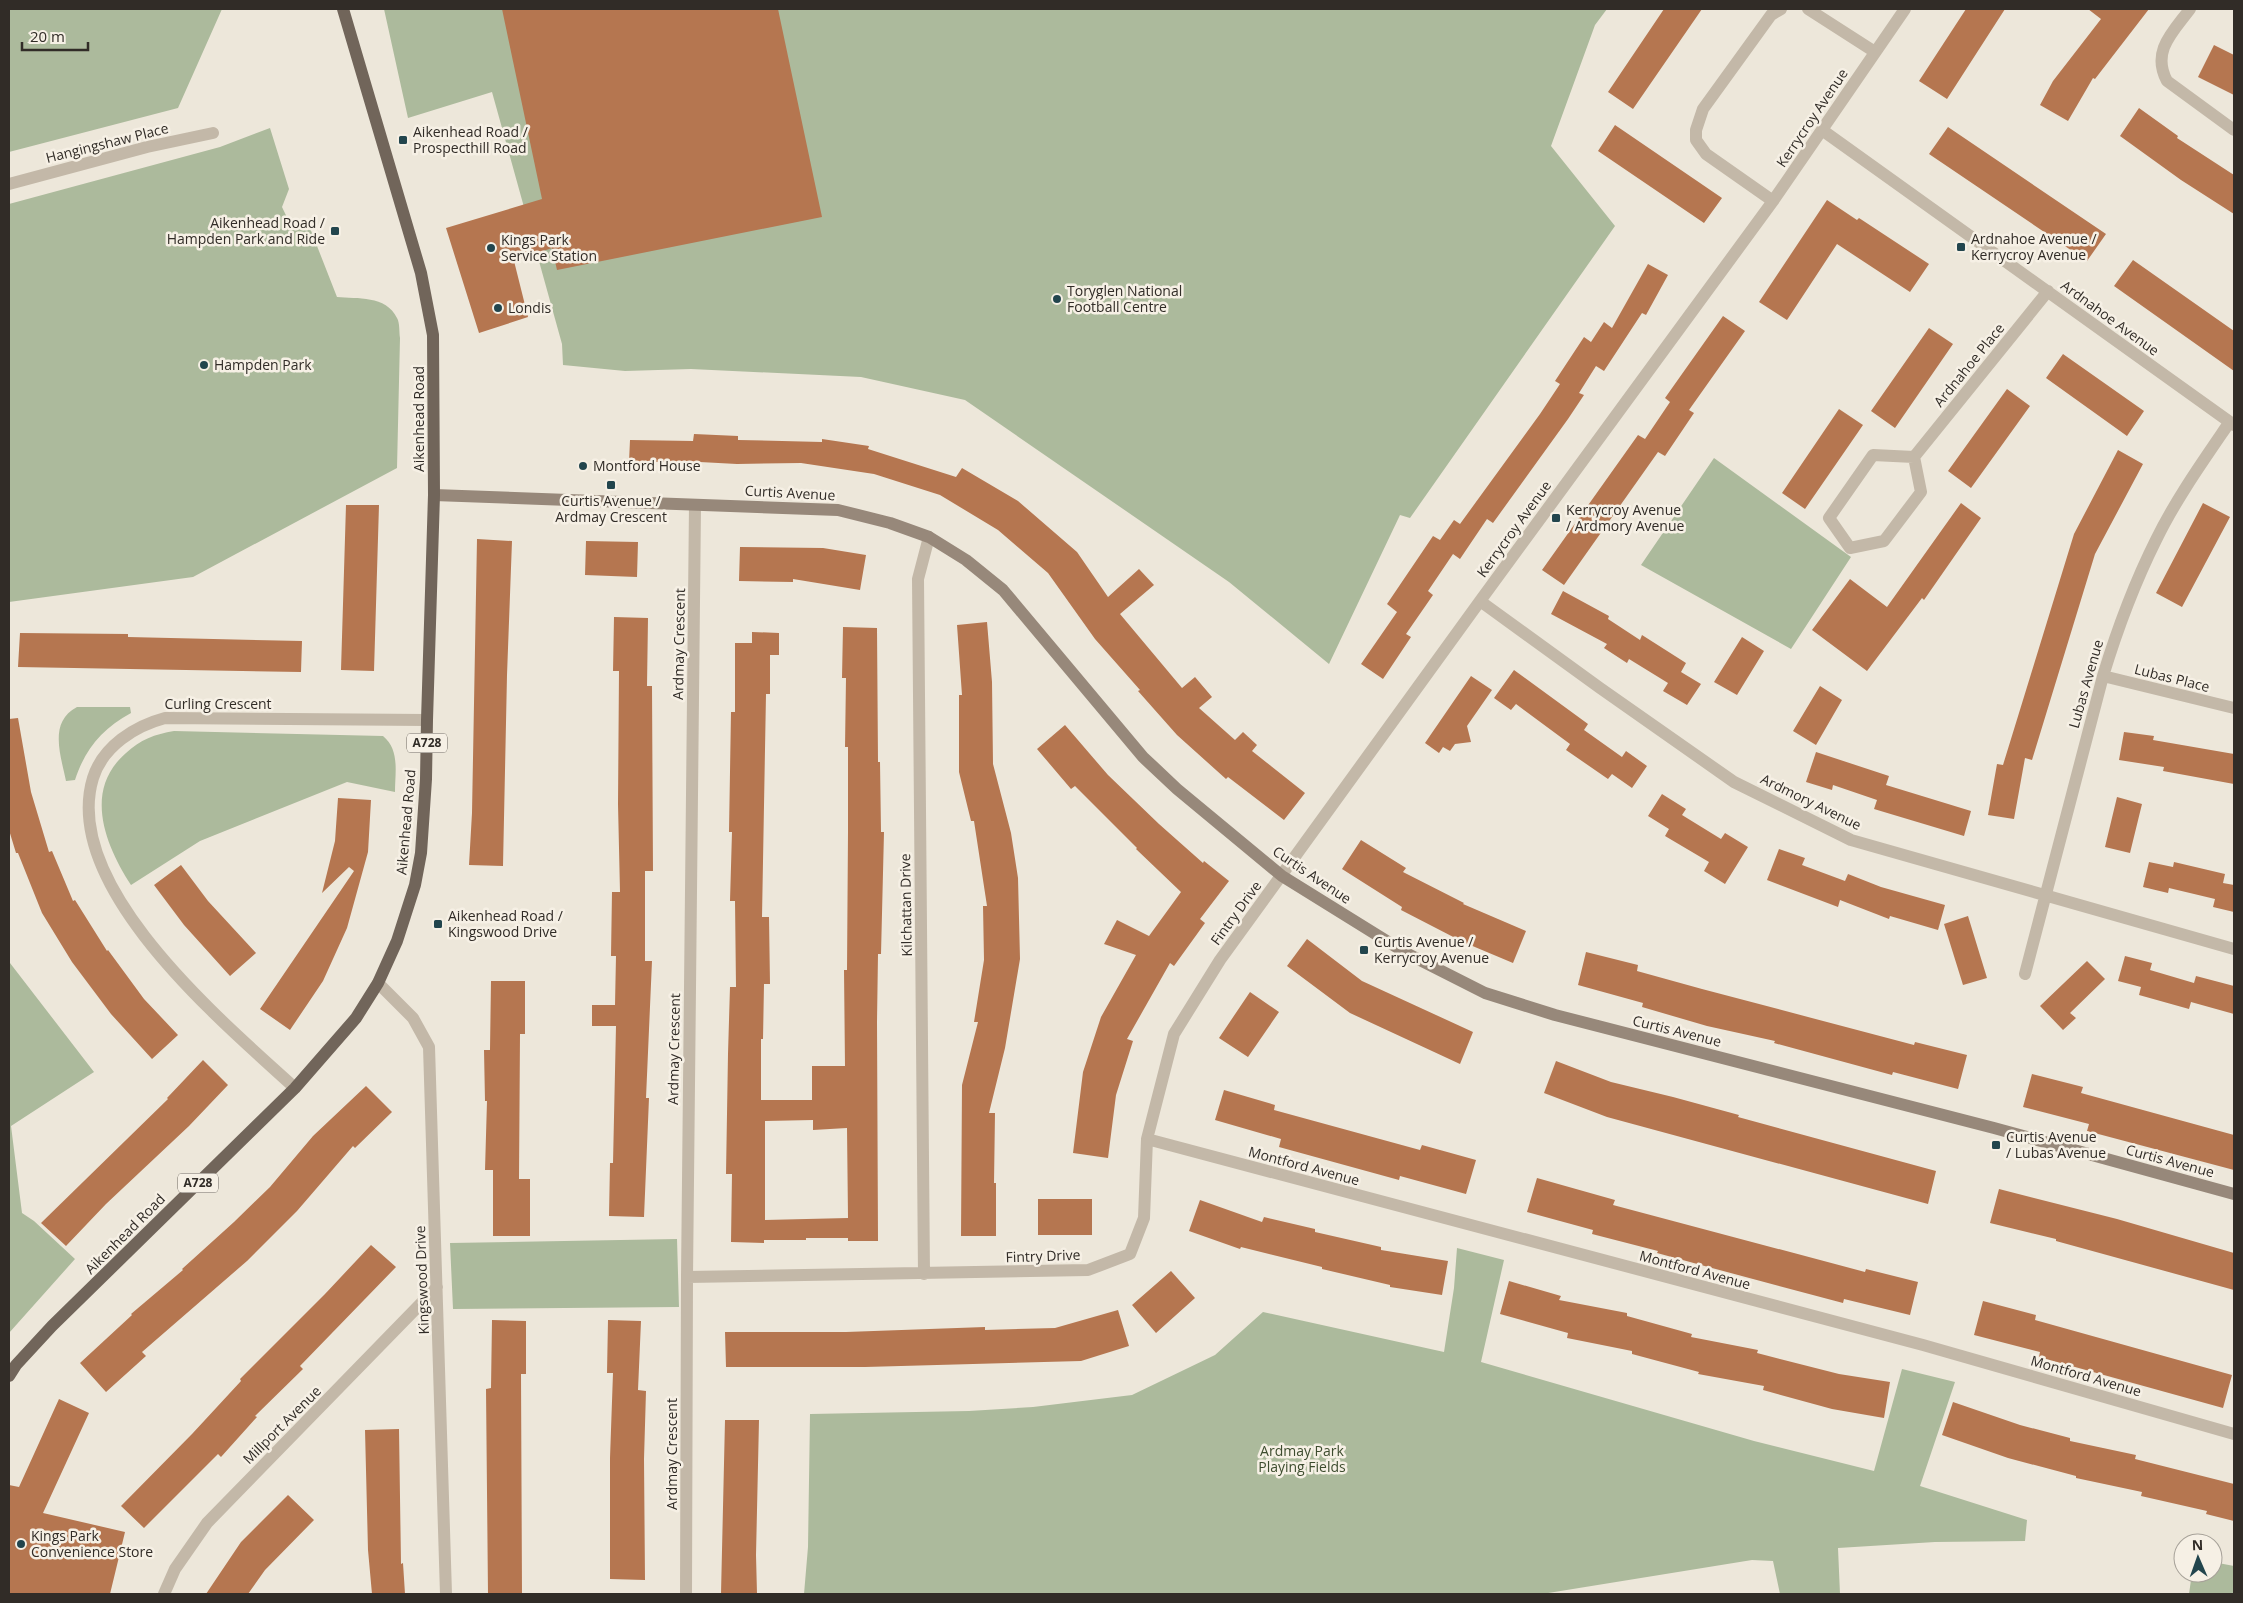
<svg xmlns="http://www.w3.org/2000/svg" width="2243" height="1603" font-family="'Open Sans',sans-serif">
<rect width="100%" height="100%" fill="#ede7da"/>
<path fill="#acba9c" d="M9,9H222L178,108L9,152Z
M384,9H1607L1595,25L1551,146L1615,226L1410,518L1400,515L1329,664L1229,582L965,400L861,377L691,369L625,371L563,365L562,344L492,92L408,118Z
M270,128L289,189L282,207L292,228L308,223L337,297C357,299 386,295 397,318C400,323 399,332 400,338L397,468L193,577L9,602V204L220,147Z
M1714,458L1851,557L1791,649L1641,565Z
M77,707H130L131,713C102,729 85,749 75,780L66,781C61,756 48,722 77,707Z
M174,731L383,736C400,750 395,772 395,792L347,782L200,841L131,885C105,845 83,790 126,753C140,740 155,734 174,731Z
M9,958L10,963L94,1072L11,1126L22,1213L34,1221L75,1259L9,1333Z
M677,1239L679,1307L453,1309L450,1243Z
M1457,1248L1504,1260L1481,1362L1754,1441L1874,1471L1902,1369L1955,1382L1920,1486L2027,1520L2025,1541L1935,1542L1838,1548L1840,1594H1780L1773,1561L1752,1560L1542,1594H804L808,1547L810,1414L969,1411L1033,1407L1132,1395L1215,1355L1263,1312L1444,1352L1454,1288Z
M2213,1562L2234,1566V1594H2189L2192,1573H2213Z"/>
<path fill="#b57650" fill-rule="evenodd" d="M502,9H778L822,217L557,270L552,248L514,261L528,317L479,333L446,228L542,199Z
M1664,9H1702L1633,109L1608,92Z
M1966,9H2005L1947,99L1919,81Z
M2088,9H2149L2095,79L2093,78L2068,121L2040,105L2053,81L2101,19Z
M2214,45L2234,55V95L2198,77Z
M2139,108L2178,136L2177,138L2234,175V214L2181,180L2120,136Z
M1615,125L1722,198L1704,223L1598,151Z
M1948,127L2106,234L2087,261L1929,154Z
M1827,200L1857,220L1859,218L1929,264L1910,292L1837,244L1787,320L1759,302Z
M2133,260L2234,331V371L2114,286Z
M1648,264L1668,275L1646,315L1642,313L1604,371L1596,366L1579,393L1584,395L1568,419L1493,523L1487,519L1460,559L1453,554L1428,591L1433,595L1406,634L1411,637L1383,679L1361,664L1397,612L1387,604L1433,536L1440,540L1454,520L1460,524L1540,414L1560,384L1555,381L1584,337L1591,342L1604,322L1612,328Z
M1723,316L1745,331L1689,410L1694,413L1665,456L1658,452L1564,585L1542,570L1638,435L1645,439L1670,402L1665,398Z
M1929,328L1953,344L1895,428L1871,411Z
M2063,354L2144,411L2127,436L2046,378Z
M2007,389L2030,406L1971,488L1948,471Z
M1839,409L1863,425L1805,509L1782,493Z
M694,434L738,436V440L822,442V439L869,446L868,449L956,477L962,468L1018,501L1077,552L1108,597L1139,569L1154,585L1120,614L1182,688L1195,677L1212,697L1199,708L1235,740L1243,732L1257,745L1252,751L1305,793L1284,820L1228,777L1226,779L1177,735L1138,691L1140,690L1095,639L1048,573L998,530L940,495L874,474L801,463L737,464L681,461V462H629L630,440L693,441Z
M2118,450L2143,464L2095,554L2032,760L2025,758L2014,819L1988,815L1997,764L2003,765L2074,534Z
M1961,503L1981,518L1924,600L1922,598L1867,671L1812,630L1850,579L1887,607Z
M2203,503L2230,517L2182,607L2156,593Z
M346,505H379L374,671L341,670Z
M477,539L512,541L507,675L503,866L469,865L472,813Z
M586,541L638,542L637,577L585,575Z
M740,547L823,548L866,555L860,590L793,579V582L739,581Z
M1563,591L1609,616L1608,619L1640,640L1642,635L1686,663L1681,672L1701,684L1687,705L1663,691L1668,683L1629,659L1627,663L1604,648L1607,644L1551,614Z
M614,617L648,618L647,686H652L653,871H645V961H652L646,1098H649L644,1217L609,1216L610,1163H613L616,1026H592V1005H615L616,956H611L612,892H620L618,804L619,671H613Z
M987,622L992,682L993,764L1011,833L1018,878L1020,959L1005,1048L989,1113H995L994,1183H996V1236H961L962,1085L978,1022H974L984,960L983,906H987L974,821H971L959,772V695H962L957,625Z
M843,627L877,628L878,762H880L881,832H884L881,954H878L877,1022L878,1241H848V1238H806V1240H764V1243L731,1242L732,1174H726L728,1054L730,987H736L735,901H730L732,832H729L731,712H735V643H752V632L779,633V655H770V694H766L762,917H769L770,984H764L763,1039H761V1100H812V1066H845L844,970H847L848,832V747H845L846,678H842ZM813,1120V1130L847,1128L848,1218L765,1220V1121Z
M20,633L128,634V637L302,641L301,672L18,667Z
M1742,637L1764,651L1737,695L1714,682Z
M1514,670L1588,724L1584,730L1622,757L1626,751L1647,766L1632,788L1612,774L1608,779L1566,750L1570,744L1516,704L1511,710L1494,698Z
M1471,676L1492,690L1467,726L1471,742L1455,744L1450,751L1443,747L1439,753L1425,743Z
M1820,686L1842,700L1816,745L1793,731Z
M18,718L31,792L49,852L52,851L73,901L75,900L107,951L108,950L144,999L178,1035L152,1059L111,1014L72,962L42,913L18,853H16L9,830V719Z
M1065,725L1108,775L1159,824L1203,863L1204,861L1229,881L1200,919L1205,923L1174,966L1170,963L1127,1039L1133,1041L1116,1095L1108,1158L1073,1153L1083,1072L1101,1017L1136,955L1104,944L1117,920L1149,936L1181,892L1136,849L1137,848L1075,786L1071,789L1037,749Z
M2124,732L2154,736L2153,740L2234,754V784L2163,771L2164,767L2119,760Z
M1816,752L1889,776L1886,785L1971,811L1964,836L1874,809L1877,800L1833,785L1832,790L1806,782Z
M1662,794L1686,809L1682,815L1721,839L1725,833L1748,847L1725,884L1704,871L1709,862L1665,836L1669,829L1648,816Z
M2117,797L2142,804L2130,853L2105,847Z
M338,798L371,800L368,852L347,928L323,981L290,1030L260,1009L354,871L349,867L322,893L335,841Z
M1361,840L1406,868L1403,872L1464,903L1463,904L1526,931L1513,963L1463,942L1401,910L1402,907L1342,869Z
M1779,849L1805,858L1802,865L1845,881L1848,874L1881,887L1945,905L1938,930L1890,916L1889,919L1840,900L1838,907L1767,880Z
M2149,862L2173,867L2174,862L2225,874L2223,883L2234,885V912L2213,907L2215,899L2169,888L2168,893L2143,887Z
M181,865L208,901L256,953L230,976L184,925L154,885Z
M1968,916L1987,978L1963,985L1944,924Z
M1307,939L1362,981L1473,1032L1460,1064L1350,1013L1287,966Z
M1586,952L1638,965L1637,971L1702,989L1914,1045L1915,1042L1967,1055L1958,1089L1893,1072L1892,1075L1774,1043L1775,1041L1707,1026L1642,1007L1643,1003L1578,985Z
M2125,956L2152,963L2150,970L2194,983L2196,976L2234,986V1014L2191,1002L2189,1009L2139,995L2141,987L2118,981Z
M2087,961L2105,979L2070,1013L2076,1018L2063,1030L2040,1006Z
M491,981H525V1034H520L519,1179H530V1236H493V1170H485L487,1101H485L484,1050H490Z
M1250,992L1279,1012L1248,1057L1219,1038Z
M203,1060L228,1085L189,1126L106,1204L66,1246L41,1223L168,1099L167,1098Z
M1556,1061L1611,1082L1673,1097L1739,1115L1738,1117L1936,1171L1928,1204L1607,1117L1544,1093Z
M2032,1074L2083,1087L2081,1093L2234,1135V1170L2087,1131L2089,1124L2023,1107Z
M366,1086L392,1112L355,1148L353,1146L297,1211L247,1261L142,1352L146,1356L106,1392L80,1363L132,1315L131,1314L183,1270L182,1269L234,1222L270,1187L313,1136Z
M1224,1090L1275,1105L1274,1110L1420,1150L1422,1145L1476,1160L1466,1194L1400,1176L1399,1180L1279,1147L1281,1139L1215,1120Z
M1537,1178L1615,1200L1613,1205L1865,1272L1866,1269L1918,1282L1910,1315L1844,1299L1843,1303L1712,1268L1657,1253L1658,1251L1592,1234L1593,1230L1527,1212Z
M1999,1189L2117,1219L2234,1253V1290L2056,1241V1239L1990,1223Z
M1038,1199H1092V1235H1038Z
M1200,1200L1262,1222L1264,1217L1315,1229V1232L1381,1247V1250L1448,1261L1442,1295L1390,1287V1285L1322,1269V1267L1241,1247L1240,1249L1189,1231Z
M371,1245L396,1267L300,1366L303,1369L255,1416L257,1417L221,1457L218,1454L144,1528L121,1506L192,1434L241,1381L240,1379L325,1294Z
M1171,1271L1195,1298L1156,1333L1132,1305Z
M1509,1281L1561,1296L1559,1300L1627,1313V1316L1692,1334L1691,1337L1758,1350L1757,1353L1839,1374L1890,1382L1884,1418L1832,1409L1763,1390L1764,1386L1698,1374L1699,1372L1632,1354V1351L1567,1338L1568,1333L1500,1314Z
M1983,1301L2036,1315L2035,1320L2232,1375L2223,1408L2039,1357L2040,1352L1974,1335Z
M1118,1310L1129,1346L1081,1361L865,1367H726L725,1332H846L985,1327V1330L1055,1328Z
M492,1320L526,1321V1374H521L522,1594H488L486,1389L491,1388Z
M608,1320L641,1321L638,1390L646,1391L644,1459L645,1580L610,1579V1458L613,1373H607Z
M59,1399L89,1413L43,1513L125,1532L110,1594H9V1485L19,1487Z
M1953,1402L2020,1425L2070,1438V1441L2136,1455L2135,1459L2234,1484V1521L2206,1514L2207,1511L2141,1496L2142,1492L2076,1478V1476L2008,1458L1942,1435Z
M725,1420H759L756,1555L757,1594H721Z
M399,1429L401,1564L403,1563L405,1594H372L368,1550L365,1430Z
M288,1495L314,1520L265,1570L248,1594H206L241,1542Z"/>
<g fill="none" stroke-linecap="round" stroke-linejoin="round">
<path stroke="#c3b8a8" stroke-width="12" d="M1808,9L1875,52
M2190,9C2173,32 2151,51 2167,81L2234,130
M1822,130L2234,425
M9,184L147,147L213,133
M1773,201L1706,154L1696,140V130L1703,109L1771,15L1781,9
M1914,457L1873,455L1829,518L1850,548L1884,541L1921,492L1914,457L2048,291
M1480,601L1600,688L1734,782L1851,840L2234,949
M2103,676L2234,708
M2025,974L2103,676C2117,630 2134,584 2156,540C2176,499 2203,461 2229,423
M378,983L413,1018L429,1047L446,1594
M295,1088C224,1023 60,887 93,778C103,746 135,726 165,718L427,720
M1147,1139L1923,1345L2234,1434
M924,1274L918,579L929,537
M687,1277L1088,1270L1130,1254L1144,1218L1147,1139L1174,1034L1220,960L1480,601L1773,201L1905,9
M164,1594L175,1569L207,1523L437,1287
M686,1594L687,1277L695,505"/>
<path stroke="#97887a" stroke-width="12" d="M434,495L838,510L890,523L929,537L966,560L1003,590L1143,757L1177,789L1282,876L1406,953L1485,993L1555,1015L1994,1128L2234,1194"/>
<path stroke="#71655a" stroke-width="12" d="M9,1376L16,1365L52,1326L295,1088L356,1018L378,983L397,941L415,885L421,853L426,779L427,720L434,495L433,335L421,273L343,9"/>
</g>
<g fill="#22454d" stroke="#f6f0e5" stroke-width="2">
<rect x="398" y="135" width="10" height="10" rx="2.5"/>
<rect x="330" y="226" width="10" height="10" rx="2.5"/>
<rect x="1956" y="242" width="10" height="10" rx="2.5"/>
<circle cx="491" cy="248" r="5"/>
<circle cx="1057" cy="299" r="5"/>
<circle cx="498" cy="308" r="5"/>
<circle cx="204" cy="365" r="5"/>
<circle cx="583" cy="466" r="5"/>
<rect x="606" y="480" width="10" height="10" rx="2.5"/>
<rect x="1551" y="513" width="10" height="10" rx="2.5"/>
<rect x="433" y="919" width="10" height="10" rx="2.5"/>
<rect x="1359" y="945" width="10" height="10" rx="2.5"/>
<rect x="1991" y="1140" width="10" height="10" rx="2.5"/>
<circle cx="21" cy="1544" r="5"/>
</g>
<g text-anchor="middle" stroke-width="5" stroke-linejoin="round" paint-order="stroke">
<g fill="#f6f0e5" stroke="#6c6760" stroke-width="1">
<rect x="407" y="733.5" width="40" height="19" rx="4"/>
<rect x="178" y="1173.5" width="40" height="19" rx="4"/>
</g>
<g font-size="12" font-weight="bold" fill="#312c27">
<text x="427" y="747">A728</text>
<text x="198" y="1187">A728</text>
</g>
<g font-size="14" fill="#312c27" stroke="#f6f0e5">
<text transform="translate(1812 118) rotate(-56)" y="5">Kerrycroy Avenue</text>
<text transform="translate(107 143) rotate(-14)" y="5">Hangingshaw Place</text>
<text transform="translate(2110 318) rotate(36)" y="5">Ardnahoe Avenue</text>
<text transform="translate(1969 365) rotate(-51)" y="5">Ardnahoe Place</text>
<text transform="translate(419 419) rotate(-90)" y="5">Aikenhead Road</text>
<text transform="translate(790 493) rotate(3)" y="5">Curtis Avenue</text>
<text transform="translate(1514 529) rotate(-54)" y="5">Kerrycroy Avenue</text>
<text transform="translate(679 644) rotate(-89)" y="5">Ardmay Crescent</text>
<text transform="translate(2172 678) rotate(14)" y="5">Lubas Place</text>
<text transform="translate(2086 684) rotate(-74)" y="5">Lubas Avenue</text>
<text x="218" y="709">Curling Crescent</text>
<text transform="translate(1811 802) rotate(26)" y="5">Ardmory Avenue</text>
<text transform="translate(406 822) rotate(-85)" y="5">Aikenhead Road</text>
<text transform="translate(1312 875) rotate(34)" y="5">Curtis Avenue</text>
<text transform="translate(906 905) rotate(-91)" y="5">Kilchattan Drive</text>
<text transform="translate(1236 913) rotate(-54)" y="5">Fintry Drive</text>
<text transform="translate(1677 1031) rotate(14)" y="5">Curtis Avenue</text>
<text transform="translate(674 1049) rotate(-89)" y="5">Ardmay Crescent</text>
<text transform="translate(2170 1161) rotate(15)" y="5">Curtis Avenue</text>
<text transform="translate(1304 1166) rotate(15)" y="5">Montford Avenue</text>
<text transform="translate(125 1234) rotate(-45)" y="5">Aikenhead Road</text>
<text transform="translate(1043 1256) rotate(-2)" y="5">Fintry Drive</text>
<text transform="translate(1695 1270) rotate(15)" y="5">Montford Avenue</text>
<text transform="translate(422 1280) rotate(-92)" y="5">Kingswood Drive</text>
<text transform="translate(2086 1376) rotate(16)" y="5">Montford Avenue</text>
<text transform="translate(282 1425) rotate(-45)" y="5">Millport Avenue</text>
<text transform="translate(672 1454) rotate(-90)" y="5">Ardmay Crescent</text>
</g>
<g font-size="14" fill="#312c27" stroke="#f6f0e5" text-anchor="start">
<text x="413" y="137">Aikenhead Road /<tspan x="413" dy="16">Prospecthill Road</tspan></text>
<text x="325" y="228" text-anchor="end">Aikenhead Road /<tspan x="325" dy="16">Hampden Park and Ride</tspan></text>
<text x="1971" y="244">Ardnahoe Avenue /<tspan x="1971" dy="16">Kerrycroy Avenue</tspan></text>
<text x="501" y="245">Kings Park<tspan x="501" dy="16">Service Station</tspan></text>
<text x="1067" y="296">Toryglen National<tspan x="1067" dy="16">Football Centre</tspan></text>
<text x="508" y="313">Londis</text>
<text x="214" y="370">Hampden Park</text>
<text x="593" y="471">Montford House</text>
<text x="611" y="506" text-anchor="middle">Curtis Avenue /<tspan x="611" dy="16">Ardmay Crescent</tspan></text>
<text x="1566" y="515">Kerrycroy Avenue<tspan x="1566" dy="16">/ Ardmory Avenue</tspan></text>
<text x="448" y="921">Aikenhead Road /<tspan x="448" dy="16">Kingswood Drive</tspan></text>
<text x="1374" y="947">Curtis Avenue /<tspan x="1374" dy="16">Kerrycroy Avenue</tspan></text>
<text x="2006" y="1142">Curtis Avenue<tspan x="2006" dy="16">/ Lubas Avenue</tspan></text>
<text x="31" y="1541">Kings Park<tspan x="31" dy="16">Convenience Store</tspan></text>
</g>
<g font-size="14" fill="#3d4c2e" stroke="#f6f0e5">
<text x="1302" y="1456">Ardmay Park<tspan x="1302" dy="16">Playing Fields</tspan></text>
</g>
</g>
<rect width="2243" height="1603" fill="none" stroke="#312c27" stroke-width="20"/>
<g transform="translate(2198 1558) rotate(358)"><circle r="24" fill="#f6f0e5" stroke="#a7a299"/>
<path d="M0-4L9 19L0 12L-9 19Z" fill="#22454d"/>
<text y="-8" font-size="14" font-weight="bold" text-anchor="middle" fill="#312c27">N</text>
</g>
<path d="M22 42v8h66v-8" fill="none" stroke="#312c27" stroke-width="2.5"/>
<text x="30" y="42" font-size="15" fill="#312c27" stroke="#f6f0e5" stroke-width="4" paint-order="stroke">20 m</text>
</svg>
